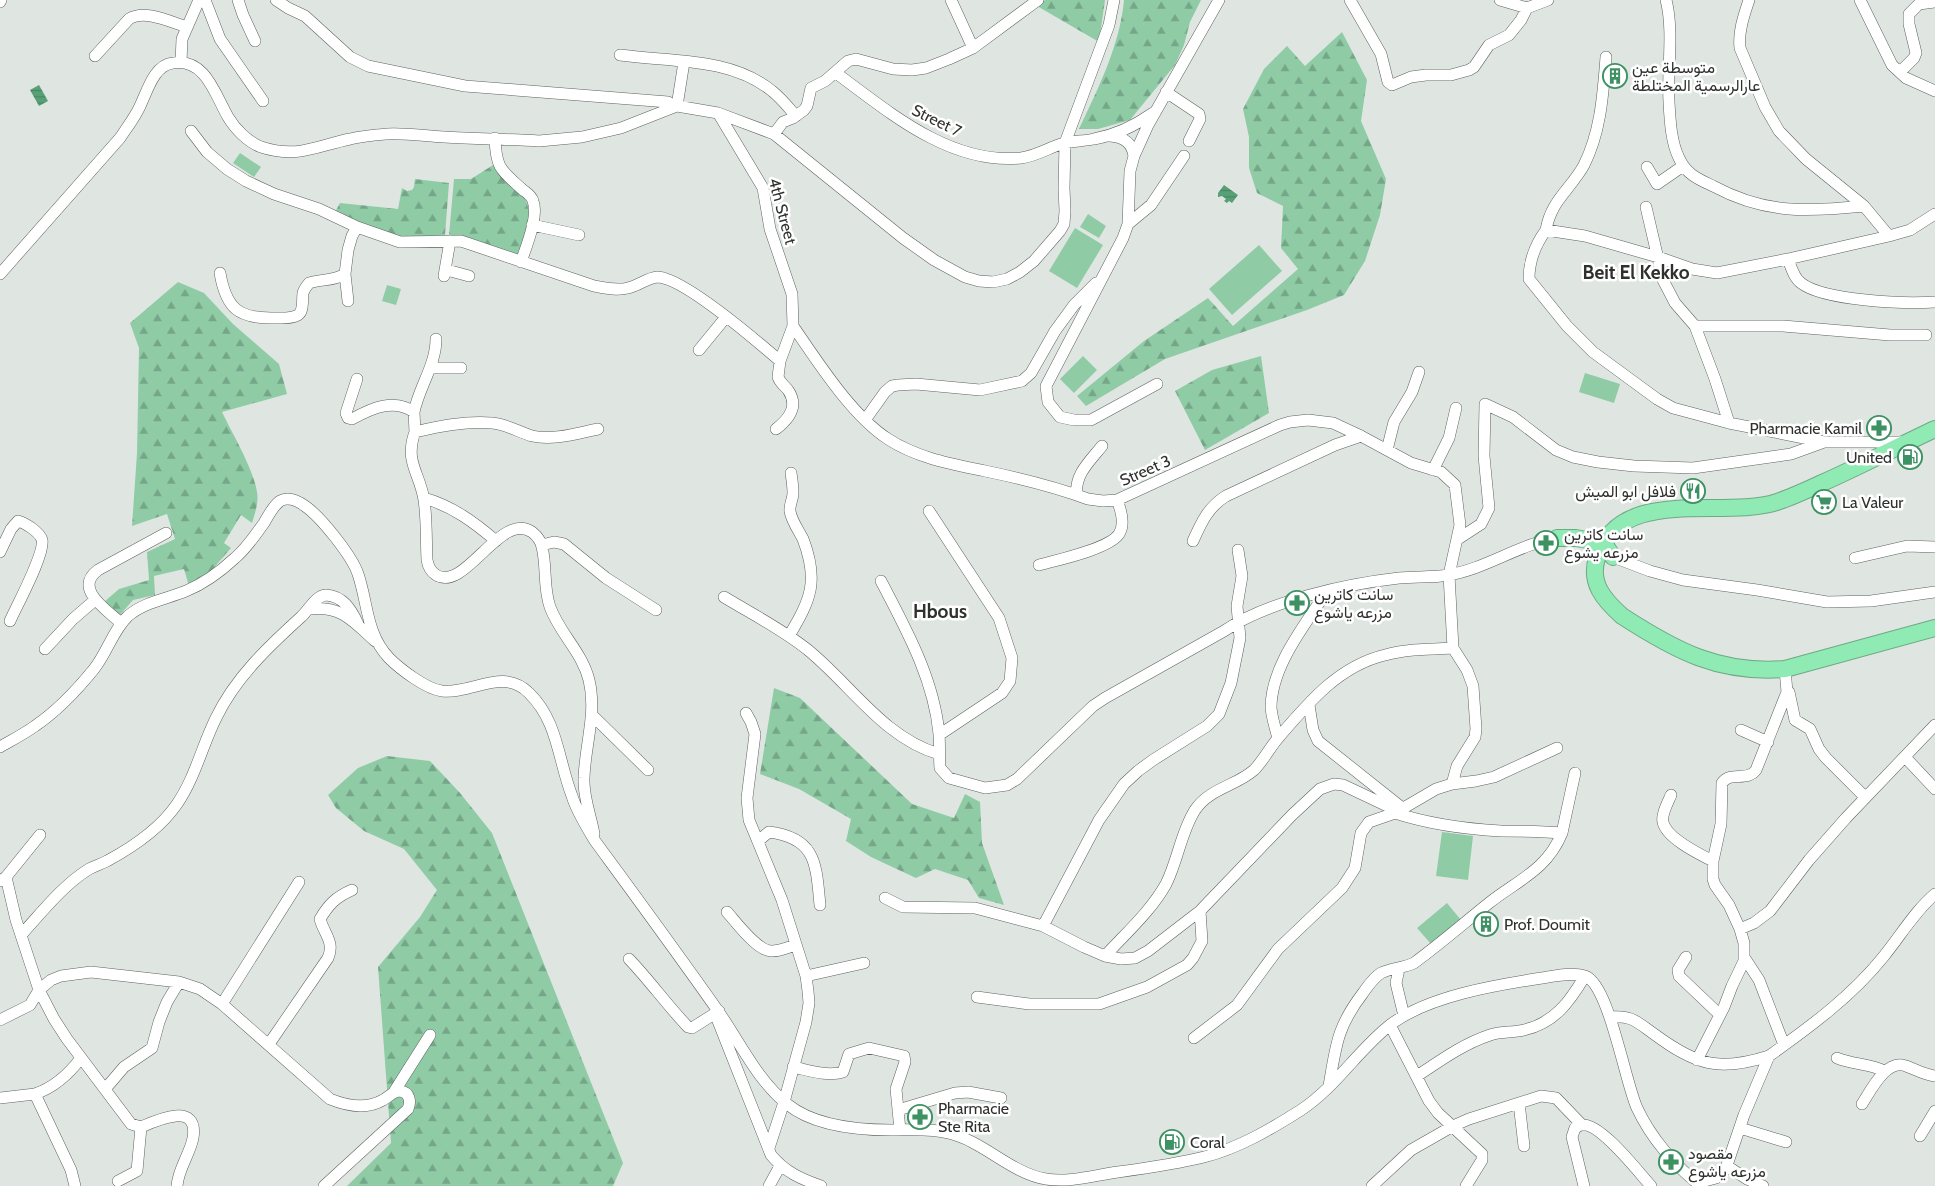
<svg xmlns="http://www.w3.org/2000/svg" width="1935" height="1186" font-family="Cabin,Vazirmatn,sans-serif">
<defs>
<pattern id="forest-firs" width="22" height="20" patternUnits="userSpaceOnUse" patternTransform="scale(1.25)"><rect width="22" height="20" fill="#8fcca6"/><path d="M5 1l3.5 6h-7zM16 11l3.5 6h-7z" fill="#75a688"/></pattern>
<pattern id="water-rules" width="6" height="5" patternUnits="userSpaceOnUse" patternTransform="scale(1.25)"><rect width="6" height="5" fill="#58a177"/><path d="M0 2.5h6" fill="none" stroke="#498462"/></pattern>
</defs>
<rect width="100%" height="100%" fill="#dfe6e1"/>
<path fill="#8fcca6" d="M240,153L261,167L254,177L233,163Z
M1088,214L1106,226L1099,238L1080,227Z
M1075,228L1103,245L1077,288L1049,271Z
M1259,245L1282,271L1232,315L1209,289Z
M387,285L401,289L396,305L382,301Z
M1083,356L1097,370L1074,393L1060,379Z
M1585,373L1620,384L1614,403L1579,392Z
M1442,832L1473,836L1468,880L1436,876Z
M1447,903L1461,920L1431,944L1417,928Z"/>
<path fill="url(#forest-firs)" d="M1045,0H1105L1099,42L1037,6Z
M1124,0H1201L1190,22L1184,45L1175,65L1130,120L1098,129H1079C1098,89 1120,45 1124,0Z
M1342,32L1367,80L1361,121L1386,179L1380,215L1365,261L1344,295L1307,310L1165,359L1086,406L1077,396L1144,341L1208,298L1233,326L1298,269L1281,248L1283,206L1257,193L1249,168V137L1243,109L1264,69L1287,46L1305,66Z
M493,165L498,174L525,199C535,217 524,238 518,256L463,236L449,235L454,179H471Z
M415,179L449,183L445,235L406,238L334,214L340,203L398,209L402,188L407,191L412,190L414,187Z
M178,282L204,293L233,324L279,364L287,394L222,412C232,433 254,470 257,492C259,502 255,513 252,523L241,515L224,543L231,548L211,571L189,586L184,569L154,576L155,595L133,600L119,616L104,602L119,589L149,580L147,552L175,539L167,514L132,526L137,453L139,348L130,323Z
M1261,356L1269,413L1205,450L1175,391L1212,370Z
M774,688L800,698L912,804L954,818L965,794L980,802L982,843L1004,905L979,898L968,880L935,869L916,878L871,857L846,841L851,819L799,789L760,774Z
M387,756L430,761L460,793L492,833L623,1163L613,1186H347L391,1143L378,967L420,917L437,890L404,849L364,831L336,808L328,795L358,768Z"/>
<path fill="url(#water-rules)" d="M39,85L48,101L39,106L30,90Z
M1224,185L1238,195L1232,203L1229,201L1227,203L1224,201L1226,199L1222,196L1218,197V193Z"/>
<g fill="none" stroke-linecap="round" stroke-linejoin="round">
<defs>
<path id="minor" d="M205,0L220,39L263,101
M238,0L243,15L255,41
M276,0L288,8L305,16L350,57L368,66L465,86L668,102L673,107
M951,0L973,48
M1350,0L1381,54L1388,82L1392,85L1411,77L1426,75H1451L1469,70L1474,67L1489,45L1509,35L1521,20L1527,8
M1500,0L1527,8L1548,0
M1666,0C1674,31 1667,70 1669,102C1670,120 1671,142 1679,158C1686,174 1698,179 1713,186C1765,214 1806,212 1864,206
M1749,0C1744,15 1738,32 1740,48L1765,107L1779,131L1806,159L1864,206L1889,236L1910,230L1935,214
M1860,0L1892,65L1906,78L1935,91
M0,2L1,0
M620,55C671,62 731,57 772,91C781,98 788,107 796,116
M95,56L129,19C145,9 170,22 187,27
M181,62L182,39L199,0
M1900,72L1914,58L1916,53L1909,24V14L1919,4L1935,2
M836,73C889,112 950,165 1021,158C1037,156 1050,147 1064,143C1074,141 1085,141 1094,139C1116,135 1136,125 1153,113
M1166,92L1199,114L1200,119L1189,141
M677,106L684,62
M191,131L207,152L227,169L246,181L274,194L319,209L357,227L400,242L461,241L594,286C605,288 617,291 628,288C638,286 647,278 657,277C683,277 758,342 780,361L793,326L792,294L770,229L763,188L718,113
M774,134L783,122L793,118L804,110L807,106L811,88L825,81L848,61L856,59L893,69L912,70L926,68L949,59L973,48L1038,0
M1110,136C1123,137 1132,142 1134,156
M495,138C496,169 501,170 523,190C527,193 532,196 533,201C539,216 526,247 521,262
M1647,167L1657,184L1683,166
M1646,207L1663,280L1675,303L1695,326H1783L1890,335H1926
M1128,224L1151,205L1184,156
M532,225L579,235
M1546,230C1551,200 1571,189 1584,165C1601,131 1603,94 1606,57
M1889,236L1788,259L1717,273L1692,269L1658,257L1585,236L1546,230C1535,245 1529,260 1529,279L1567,326L1593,352L1657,399L1673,408L1729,423L1824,442H1904
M1788,259C1791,267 1794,278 1801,283C1824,301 1906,304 1935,302
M447,270L469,276
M220,273C226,308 238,319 275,318C282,318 291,319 298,315C304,311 302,300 303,293C304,289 307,286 309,283C321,279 335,281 345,274L348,250L352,236L357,227
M0,274L120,138C126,129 132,121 137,112C146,97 152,65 173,63C206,58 215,95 228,117C235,129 248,142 261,147C298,159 316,146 350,139C362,136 375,135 387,134C406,133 425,136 444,137C476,139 507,139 539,141L582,137L621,128L677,106L718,113L774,134L903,238L934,260L965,277L979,281L993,282L1007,279L1020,272L1034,261L1060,231L1064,224L1065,211L1064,188L1065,143L1109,25L1114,0
M345,274L348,301
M444,276L450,241
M793,326C817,361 852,416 888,439C917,458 952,464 985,471C1019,478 1055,487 1088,499L1103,501L1117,500L1280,425L1290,422L1308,420L1333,423L1361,436L1411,463L1441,472L1455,485L1460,525L1449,575L1453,648L1467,670L1473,686L1476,729L1475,737L1457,766L1452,784
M1695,326L1715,379L1729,423
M699,350L726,317
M430,368H461
M357,379L346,413L348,418L352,419C372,408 394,398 414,412L415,432
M1157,384L1091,420H1074L1060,417L1048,402L1046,386L1123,238L1128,224L1130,171L1134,156L1148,125L1219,0
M414,412C419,387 436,365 436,339
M865,420L885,392L892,386L898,385L916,384L980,390L1022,381L1031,373L1055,331L1074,305L1096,283
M776,429C789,419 799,406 788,390C784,385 780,383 778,377L780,361
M1387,450L1394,422L1412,392L1419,372
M1433,470L1449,438L1456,408
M1077,495C1074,475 1090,461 1102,446
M424,498C452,506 474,522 496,541
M929,511L999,618L1012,658L1010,681L1002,693L939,735
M1458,539L1481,524L1489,508L1484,456L1485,404L1513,417L1556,450L1573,457L1598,462L1634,466L1693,468L1791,454L1824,442
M1193,541C1201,523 1208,507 1226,496L1335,445L1361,436
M542,545L554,542L564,544L606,578L656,610
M1238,550L1242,576L1237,606L1240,638L1231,683L1219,714L1207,726L1153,760L1138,771L1124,784L1099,820L1043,926L1084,947L1105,956L1121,959L1135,958L1148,951L1200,911L1292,815L1320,789L1334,784L1343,785L1398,811
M0,552L11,529L18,521C25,523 40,532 42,540C45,554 17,605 10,621
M1613,557L1650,571L1683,580L1757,590L1827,602L1871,601L1935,592
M1855,558L1907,546L1935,547
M1039,565C1057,560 1109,549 1119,534C1125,525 1121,510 1117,500
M881,581C906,629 934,679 939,734C940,745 939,757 940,768L949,778L985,788L1007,785L1017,779L1093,706L1105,698L1224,631C1268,601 1346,584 1399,578C1415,576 1432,578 1448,575C1486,569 1519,544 1557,538
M724,597C752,614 782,629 808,650C851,685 884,738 939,754
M310,609C341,605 354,622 375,641
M121,623C107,610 73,589 98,570L166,533
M789,636C811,599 819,581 803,539C799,531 791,520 790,511C789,506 793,499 793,493C793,486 792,480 791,473
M45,649L73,619L95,600
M1789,692L1795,720L1810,729L1819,749L1826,758L1865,797
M1309,705L1313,730L1318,741L1401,807
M746,713L751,722L755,734L747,798L749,820L782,900L806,976L808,991L809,1003L806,1022L784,1102L769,1148
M592,715L648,770
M1741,730L1768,742
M1278,738C1275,728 1272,718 1271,708C1271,666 1305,625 1327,591
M0,747C12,740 24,734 35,726C57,711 77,690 94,669C107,653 113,630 128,616C144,602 167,599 186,591C203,584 221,571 235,558C247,548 255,535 264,523C268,516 273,506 280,501C289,496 298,501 305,506C321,517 352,556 358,574C368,603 366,634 389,658C400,669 426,689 442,691C473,694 503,667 529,693C558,721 558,760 572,796C577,812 586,826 595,841C636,897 678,954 718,1011C740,1042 757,1080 787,1104C814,1126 857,1130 891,1130C910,1130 930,1128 948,1133C984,1141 1010,1173 1046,1179C1069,1183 1095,1175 1118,1172C1147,1168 1176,1164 1204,1157C1239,1148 1271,1129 1301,1110C1336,1087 1358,1050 1390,1025C1428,996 1496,985 1542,978C1554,976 1572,972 1585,976C1609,984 1625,1082 1637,1108C1651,1138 1675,1166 1701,1186
M1905,757L1935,789
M1671,795C1668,802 1661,815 1663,822C1666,838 1699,854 1713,861
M1562,833L1575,773
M594,834C591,816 583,797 584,778C585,745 597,713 589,680C582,652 560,634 550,607C543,587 547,567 542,547C541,541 537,536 532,532C501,510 465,593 436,575C430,571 428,566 427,560C426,540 427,520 424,500C420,473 404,462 415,432C440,426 465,421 492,423C507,424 518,432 532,436C553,441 578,433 598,429
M758,841L769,832C817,838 816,865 820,905
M6,877L40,835
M0,881L6,877L16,920L39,990L54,1019L67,1039L131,1124L141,1127C157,1120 199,1101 193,1138C190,1154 178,1169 177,1186
M885,898L903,907L975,908L1043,926
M727,912C736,922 758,952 772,951C780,951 788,947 796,945
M1740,929L1754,923L1770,911L1809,860L1846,818L1935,725
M21,935C42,912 63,885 89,869C95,866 101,864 107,861C133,847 160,829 177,804C195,778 202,746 216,718C235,678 269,646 301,617C309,610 315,596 326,595C343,596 351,609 358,624
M1105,956C1126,933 1151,911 1166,884C1178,860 1181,832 1195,810C1210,788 1236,786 1254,770C1264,760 1270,747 1279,737C1309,702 1339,666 1385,655C1407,649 1430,649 1453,648
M1686,957L1678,970L1679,976L1720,1015
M1744,957L1759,980L1784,1045
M629,959C650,981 667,1005 688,1027L692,1028L719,1011
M1399,969L1396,983L1404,1016
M806,976L864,963
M977,997L1029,1004H1099L1147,987L1187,965L1193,958L1202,941L1200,911
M222,1004L299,882
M716,1016L771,1155C785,1172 801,1179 821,1186
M1610,1017C1632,1015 1637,1022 1654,1034C1696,1065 1719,1072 1769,1056L1744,1115L1726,1168L1716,1178L1697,1183
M0,1020L30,1005L39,990L51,980L61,976L91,972L179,982L200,989L222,1004L330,1099C347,1106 366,1110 383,1100C389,1097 393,1091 400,1091C410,1092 411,1102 408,1109L324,1186
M1390,1025L1429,1101L1438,1113L1482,1154V1160L1466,1186
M1194,1038L1237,1005L1278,949L1342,888L1355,868L1361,833L1369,822L1395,813L1436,789L1452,784L1476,781L1494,777L1557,748
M269,1044L328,958C335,942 324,934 320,919C329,904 336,897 352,890
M1769,1056C1811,1026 1852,996 1884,956C1901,935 1915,911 1935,894
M1837,1058C1853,1065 1870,1063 1884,1071
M1697,1060L1724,1007L1732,986L1744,961V943L1740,929L1729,905L1715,885L1713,879V861L1721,824L1722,783C1730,771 1747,782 1756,770L1787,692L1785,669
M793,1067C808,1070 827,1077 843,1072L849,1054L869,1048L904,1056L905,1062L896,1089L900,1130
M1417,1076C1441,1060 1463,1044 1490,1035C1501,1031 1513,1033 1524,1030C1555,1023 1570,1001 1585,976
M1329,1086C1336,1045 1337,1027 1363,993C1368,986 1373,978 1381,973C1391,968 1404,968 1414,963C1440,944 1464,923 1489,903C1518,880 1547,870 1562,833C1541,831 1521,831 1501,831C1465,829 1429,824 1395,813
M106,1088L124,1067L152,1048L159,1022L167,1002L179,982
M394,1092L430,1035
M0,1098L35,1094
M1519,1103L1524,1146
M1862,1104C1870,1092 1886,1058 1906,1066C1917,1070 1922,1074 1935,1076
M898,1110L955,1093L968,1092L1001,1098
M1740,1128L1786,1142
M1920,1136L1935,1111
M1727,1166L1747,1179L1763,1186
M118,1181L137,1171L141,1127
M75,1186L71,1170L35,1094C55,1087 69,1074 81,1058
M769,1186L780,1166
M1372,1186L1411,1150L1453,1126L1469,1119L1541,1096L1556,1098L1582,1125
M1584,1186L1572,1137L1575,1128C1577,1127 1580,1125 1582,1125C1600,1122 1639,1173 1651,1186"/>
<path id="highway" d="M1935,429C1897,447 1860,466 1822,483C1807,490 1792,497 1777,502C1721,520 1620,484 1597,558C1589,583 1604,600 1622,616C1676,651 1719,674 1785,669L1935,628
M1557,538H1576L1604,543L1613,557"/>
</defs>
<use href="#minor" stroke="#5d625f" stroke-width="12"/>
<use href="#highway" stroke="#6ea985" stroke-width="18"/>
<use href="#minor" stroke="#fff" stroke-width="11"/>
<use href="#highway" stroke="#90eab4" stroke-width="16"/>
</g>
<defs>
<symbol id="building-ring" viewBox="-11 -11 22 22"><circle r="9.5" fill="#fff" stroke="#3d9163" stroke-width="1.5"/><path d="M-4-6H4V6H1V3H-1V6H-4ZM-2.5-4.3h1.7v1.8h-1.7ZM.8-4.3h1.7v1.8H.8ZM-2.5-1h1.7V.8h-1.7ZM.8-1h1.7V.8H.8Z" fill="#3d9163"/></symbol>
<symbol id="pharmacy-ring" viewBox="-11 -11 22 22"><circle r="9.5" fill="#fff" stroke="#3d9163" stroke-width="1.5"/><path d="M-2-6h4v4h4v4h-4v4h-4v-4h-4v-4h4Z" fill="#3d9163"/></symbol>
<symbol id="fuel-ring" viewBox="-11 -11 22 22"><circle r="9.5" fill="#fff" stroke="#3d9163" stroke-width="1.5"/><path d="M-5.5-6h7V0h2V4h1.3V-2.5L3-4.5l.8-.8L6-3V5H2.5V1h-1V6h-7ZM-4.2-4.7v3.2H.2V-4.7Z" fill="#3d9163"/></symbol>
<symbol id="restaurant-ring" viewBox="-11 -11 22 22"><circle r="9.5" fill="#fff" stroke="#3d9163" stroke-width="1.5"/><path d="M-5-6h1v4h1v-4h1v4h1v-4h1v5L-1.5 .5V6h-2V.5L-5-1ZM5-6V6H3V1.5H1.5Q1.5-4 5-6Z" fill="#3d9163"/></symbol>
<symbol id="supermarket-ring" viewBox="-11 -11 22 22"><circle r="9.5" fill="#fff" stroke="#3d9163" stroke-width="1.5"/><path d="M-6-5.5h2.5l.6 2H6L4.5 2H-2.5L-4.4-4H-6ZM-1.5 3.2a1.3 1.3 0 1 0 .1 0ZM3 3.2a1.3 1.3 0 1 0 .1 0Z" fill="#3d9163"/></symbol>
</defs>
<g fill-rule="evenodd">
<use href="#building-ring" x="1601" y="62" width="28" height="28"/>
<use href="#pharmacy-ring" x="1865" y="414" width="28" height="28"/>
<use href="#fuel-ring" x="1896" y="443" width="28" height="28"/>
<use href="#restaurant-ring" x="1679" y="477" width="28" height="28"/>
<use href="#supermarket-ring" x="1810" y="488" width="28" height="28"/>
<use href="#pharmacy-ring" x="1532" y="529" width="28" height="28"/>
<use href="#pharmacy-ring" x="1283" y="589" width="28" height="28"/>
<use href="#building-ring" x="1472" y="910" width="28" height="28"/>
<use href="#pharmacy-ring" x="906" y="1103" width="28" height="28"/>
<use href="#fuel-ring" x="1158" y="1128" width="28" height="28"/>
<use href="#pharmacy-ring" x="1657" y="1148" width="28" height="28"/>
</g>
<g text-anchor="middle" stroke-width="5" stroke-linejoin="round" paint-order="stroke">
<g font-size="16" fill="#2f312f" stroke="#fff" text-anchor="start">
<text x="1632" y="73">متوسطة عين<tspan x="1632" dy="18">عارالرسمية المختلطة</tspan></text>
<text x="1862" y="434" text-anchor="end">Pharmacie Kamil</text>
<text x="1892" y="463" text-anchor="end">United</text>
<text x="1676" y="497" text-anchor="end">فلافل ابو الميش</text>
<text x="1842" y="508">La Valeur</text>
<text x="1564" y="540">سانت كاترين<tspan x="1564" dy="18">مزرعه يشوع</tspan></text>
<text x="1314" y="600">سانت كاترين<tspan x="1314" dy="18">مزرعه ياشوع</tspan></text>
<text x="1504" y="930">Prof. Doumit</text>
<text x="938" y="1114">Pharmacie<tspan x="938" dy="18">Ste Rita</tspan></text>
<text x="1190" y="1148">Coral</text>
<text x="1688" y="1159">مقصود<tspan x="1688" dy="18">مزرعه ياشوع</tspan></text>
</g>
<g font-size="16" fill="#2f312f" stroke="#fff">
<text transform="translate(937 120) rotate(26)" y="6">Street 7</text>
<text transform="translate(783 211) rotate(75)" y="6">4th Street</text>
<text transform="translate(1145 470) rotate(-24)" y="6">Street 3</text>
</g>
<g font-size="19" font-weight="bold" fill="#2f312f" stroke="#fff">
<text x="1636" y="279">Beit El Kekko</text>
<text x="940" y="618">Hbous</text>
</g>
</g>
</svg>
